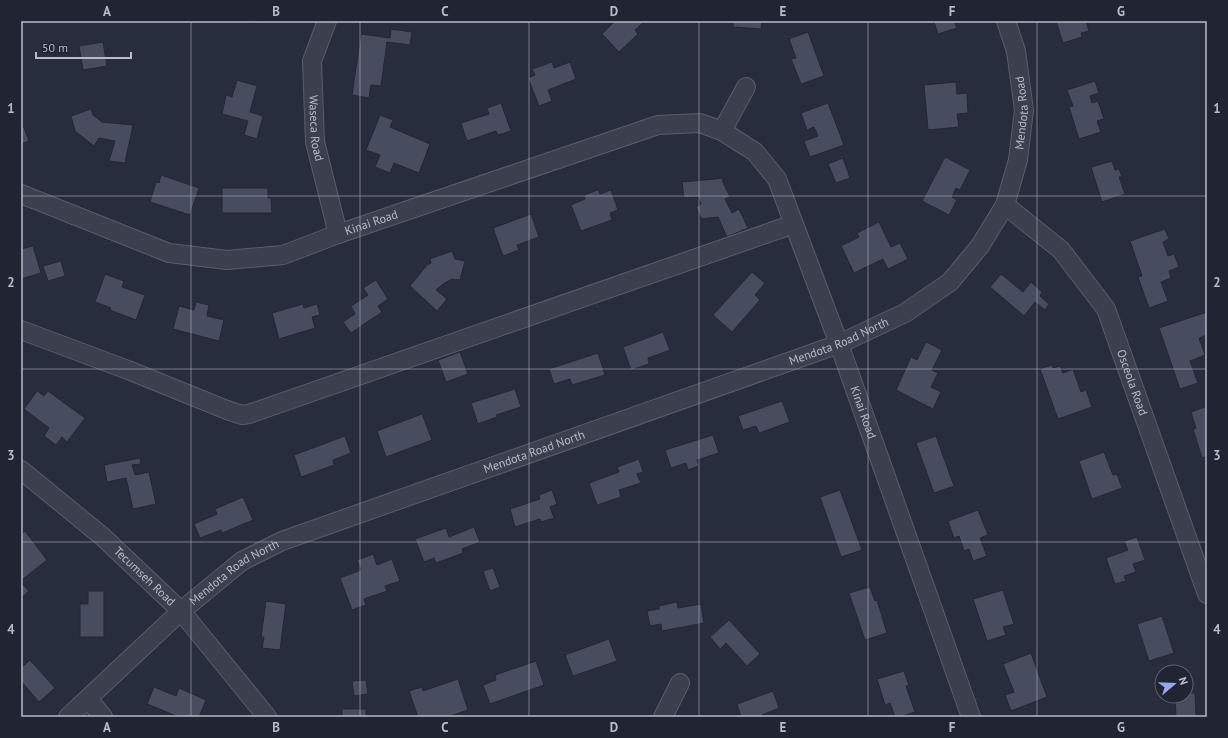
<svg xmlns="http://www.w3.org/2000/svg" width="1228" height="738" font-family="'PT Sans',sans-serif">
<rect width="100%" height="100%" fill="#282d3d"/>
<path fill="#474c5f" stroke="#222635" d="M244,21H261L260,24Z
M615,21H645L635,30L638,34L619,52L602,34Z
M733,21H762L761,29L733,27Z
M927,21H954L957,28L938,34L934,22L928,24Z
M1056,21H1086L1089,31L1081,33L1082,37L1063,43Z
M391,29L412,32L410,45L387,42L381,86L371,85L369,98L352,95L361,34L390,38Z
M808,32L824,76L801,84L791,59L796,58L789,39Z
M103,42L107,66L83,70L79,46Z
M552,62L554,68L570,62L576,79L548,90L552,101L539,106L528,78L535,75L532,69Z
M237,80L257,86L250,112L263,116L257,139L244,135L248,121L222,114L226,95L232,97Z
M1095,81L1099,93L1090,96L1092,103L1098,101L1104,119L1097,121L1101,132L1079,139L1069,107L1073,106L1067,90Z
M956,82L957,94L967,93L968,113L957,114L959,127L928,130L924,85Z
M501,103L511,131L498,135L496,131L467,141L461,123L489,114L487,108Z
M828,103L844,145L810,157L804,141L818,136L814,127L807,130L801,113Z
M91,109L93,115L102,122L133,125L125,163L109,161L115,141L99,138L94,146L75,131L71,116Z
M380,115L393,120L390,127L430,144L419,173L394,163L390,173L375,167L380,155L366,150Z
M21,120L29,141L21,144Z
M945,157L970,170L960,190L956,188L952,197L957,200L949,215L922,201Z
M843,158L850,178L836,183L828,164Z
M1112,161L1115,170L1119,169L1122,177H1119L1125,194L1102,202L1091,167Z
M161,175L199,188L190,215L150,202L156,182L159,183Z
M726,178L722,180L730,197L725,199L732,213L739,209L748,228L727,237L718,217L701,219L702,218H701L696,207L701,204L698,197L684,198L682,182Z
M222,188H268V198H271L272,213H222Z
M598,190L600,194L611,190L618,210L610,213L612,220L581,231L571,205L585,199L584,195Z
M531,214L539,237L517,245L519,250L503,256L493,228Z
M879,222L891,247L900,243L908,259L888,269L883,259L854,273L841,246L859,237L857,233Z
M1165,229L1169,239L1163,242L1168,256L1174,254L1179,267L1169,271L1171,278L1161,282L1168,301L1149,308L1138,277L1142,276L1130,241Z
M33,246L41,273L21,279V249Z
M452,251L455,259L465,261L460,280L452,279L443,284L436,290L447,299L437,311L410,286L427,265L431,263L430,259Z
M61,261L65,276L48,281L43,266Z
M752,272L765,283L755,295L760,300L732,332L713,315Z
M105,274L124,281L122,287L145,295L136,320L110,310L111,308L95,302Z
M1001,274L1023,292L1031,282L1042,292L1040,296L1049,304L1045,310L1035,302L1024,316L990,287Z
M376,280L388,299L378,306L382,312L351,333L343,322L355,314L351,306L368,295L363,288Z
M196,302L209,305L207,316L224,320L219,341L173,329L179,306L194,310Z
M303,304L304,308L317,304L320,315L312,317L315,328L279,339L272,313Z
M1207,312V335L1199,338L1205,355L1190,361L1198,383L1180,389L1159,328Z
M663,332L670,350L648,358L649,364L631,370L623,347Z
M926,342L942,350L932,370L938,373L931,387L941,392L933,409L896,390L911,357L917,360Z
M460,352L468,374L446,382L438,360Z
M598,353L605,375L572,385L570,379L554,384L549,369Z
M1052,365L1053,368L1060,366L1063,373L1073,369L1081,392L1086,390L1092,407L1058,419L1040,369Z
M515,389L521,407L496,415L497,417L478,424L471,403Z
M37,391L44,396L48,391L85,418L67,442L62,437L56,445L44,436L49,428L24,409Z
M782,401L790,422L759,433L756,426L743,430L738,416Z
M1207,406V456L1202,458L1193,429L1196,428L1191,412Z
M422,414L432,440L386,457L377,431Z
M713,435L719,453L697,460L699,466L688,470L686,463L671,468L665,450Z
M345,436L351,453L333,460L334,465L301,477L294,455Z
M936,436L954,486L934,493L916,443Z
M1104,452L1113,475L1117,474L1122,488L1092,499L1079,461Z
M140,458L141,464L132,465L135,475L149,472L156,504L133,509L126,478L107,482L104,465Z
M639,459L643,472L637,474L641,483L619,490L621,497L597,505L589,483L619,472L617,467Z
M552,490L557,504L550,507L554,518L541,522L540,519L515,527L510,509L540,499L539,495Z
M840,490L862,550L841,557L820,497Z
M243,497L253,520L222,533L221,530L200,538L194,524L217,514L215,509Z
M978,510L988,535L980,538L987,556L973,561L969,549L964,551L959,536L954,538L948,521Z
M474,527L480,542L462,549L463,553L436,563L434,558L424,562L415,539L446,528L449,537Z
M25,531L47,560L23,579L21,577V534Z
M1137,537L1145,560L1133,564L1136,572L1124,576L1126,581L1115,584L1106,558L1128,550L1124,541Z
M373,554L377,565L392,559L400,581L385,586L387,591L364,599L366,605L352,610L340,578L361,570L357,560Z
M493,568L500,587L490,591L483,571Z
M21,583L29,591L21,598Z
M870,587L875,601L877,600L887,633L865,640L849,593Z
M1003,590L1014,624L1003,627L1006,635L987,641L973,599Z
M88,591H104V637H80V604H88Z
M266,601L286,604L280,650L262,648L264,637H261Z
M677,602L678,608L701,604L704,623L662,631L661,624L650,626L647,611L659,609V606Z
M1162,616L1174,653L1149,661L1137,624Z
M729,620L760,654L747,666L726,643L720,649L710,637Z
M609,639L617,661L573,676L565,655Z
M1031,653L1047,697L1011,711L1005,695L1014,692L1003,664Z
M30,660L55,688L39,702L21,681V668Z
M536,661L544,685L490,704L483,685L496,680L495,675Z
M904,671L909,685L906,686L915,712L900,717H895L890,703L885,705L877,679Z
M458,679L468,710L447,717H418L409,691L422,687L423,691Z
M366,680L368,694L354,696L352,681Z
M154,687L176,696L179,688L206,700L199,717H179L147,704Z
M773,691L779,708L762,715L763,717H741L737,704Z
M1186,693H1195L1196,717H1176L1175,696H1186Z
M342,709H366V717H342Z"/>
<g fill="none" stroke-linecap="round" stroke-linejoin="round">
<defs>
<g id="minor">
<path id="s1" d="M327,21L312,61L315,142L338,234"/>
<path d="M722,131L746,87"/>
<path id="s2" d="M21,194L169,253L227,260L283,255L338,234L658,125L700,123L722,131L755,152L777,179L839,344L971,717"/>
<path id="s3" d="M1005,205L1061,250L1106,309L1207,594"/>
<path d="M21,330L128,370L227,410L242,415L249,414L794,224"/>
<path id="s4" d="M21,470L103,537L181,611L267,717"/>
<path d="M88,699L103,717"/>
<path id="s5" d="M68,717L181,611L242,561L282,541L839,344L905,313L950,282L980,246L1005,205L1018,160L1024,110L1016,51L1006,21"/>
<path d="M663,717L680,683"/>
</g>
</defs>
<use href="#minor" stroke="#595d6b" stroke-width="20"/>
<use href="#minor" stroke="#3c3f4e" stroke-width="18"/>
</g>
<path fill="none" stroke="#b8bbc8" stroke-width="1" stroke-opacity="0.55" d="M191,21V717M360,21V717M529,21V717M699,21V717M868,21V717M1037,21V717M21,196H1207M21,369H1207M21,542H1207"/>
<g text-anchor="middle" stroke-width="4" stroke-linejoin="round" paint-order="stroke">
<g font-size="12" fill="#b8bbc8" stroke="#202433">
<text dy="4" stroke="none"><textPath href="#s5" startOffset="1186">Mendota Road</textPath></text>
<text dy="4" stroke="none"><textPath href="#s1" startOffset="110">Waseca Road</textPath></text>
<text dy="4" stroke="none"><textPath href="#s2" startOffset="368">Kinai Road</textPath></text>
<text dy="4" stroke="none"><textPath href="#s5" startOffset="870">Mendota Road North</textPath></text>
<text dy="4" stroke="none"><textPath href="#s3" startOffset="224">Osceola Road</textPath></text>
<text dy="4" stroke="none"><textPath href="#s2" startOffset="1059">Kinai Road</textPath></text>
<text dy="4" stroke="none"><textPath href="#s5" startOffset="546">Mendota Road North</textPath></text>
<text dy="4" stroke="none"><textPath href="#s5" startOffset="221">Mendota Road North</textPath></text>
<text dy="4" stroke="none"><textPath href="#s4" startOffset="163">Tecumseh Road</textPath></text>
</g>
</g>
<rect width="1228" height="738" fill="none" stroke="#202433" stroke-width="44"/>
<g transform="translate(1174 684) rotate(71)"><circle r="19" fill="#202433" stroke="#5d606f"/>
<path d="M0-3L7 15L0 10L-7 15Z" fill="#97a7ee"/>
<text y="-6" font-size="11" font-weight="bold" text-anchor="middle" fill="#b8bbc8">N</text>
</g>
<path d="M36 52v6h95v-6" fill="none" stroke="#b8bbc8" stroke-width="2"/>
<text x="42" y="52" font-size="12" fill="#b8bbc8" stroke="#202433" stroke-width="3" paint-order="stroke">50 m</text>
<rect x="22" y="22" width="1184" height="694" fill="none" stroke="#b8bbc8" stroke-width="1.5"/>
<g font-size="13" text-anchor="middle" font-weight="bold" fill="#b8bbc8">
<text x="107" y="16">A</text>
<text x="276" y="16">B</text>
<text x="445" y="16">C</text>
<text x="614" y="16">D</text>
<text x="783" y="16">E</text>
<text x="952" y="16">F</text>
<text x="1121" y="16">G</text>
<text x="11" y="113">1</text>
<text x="1217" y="113">1</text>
<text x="11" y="287">2</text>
<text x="1217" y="287">2</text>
<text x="11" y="460">3</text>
<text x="1217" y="460">3</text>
<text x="11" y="634">4</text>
<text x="1217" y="634">4</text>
<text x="107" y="732">A</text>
<text x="276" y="732">B</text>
<text x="445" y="732">C</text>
<text x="614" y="732">D</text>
<text x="783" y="732">E</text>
<text x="952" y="732">F</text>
<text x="1121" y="732">G</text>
</g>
</svg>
